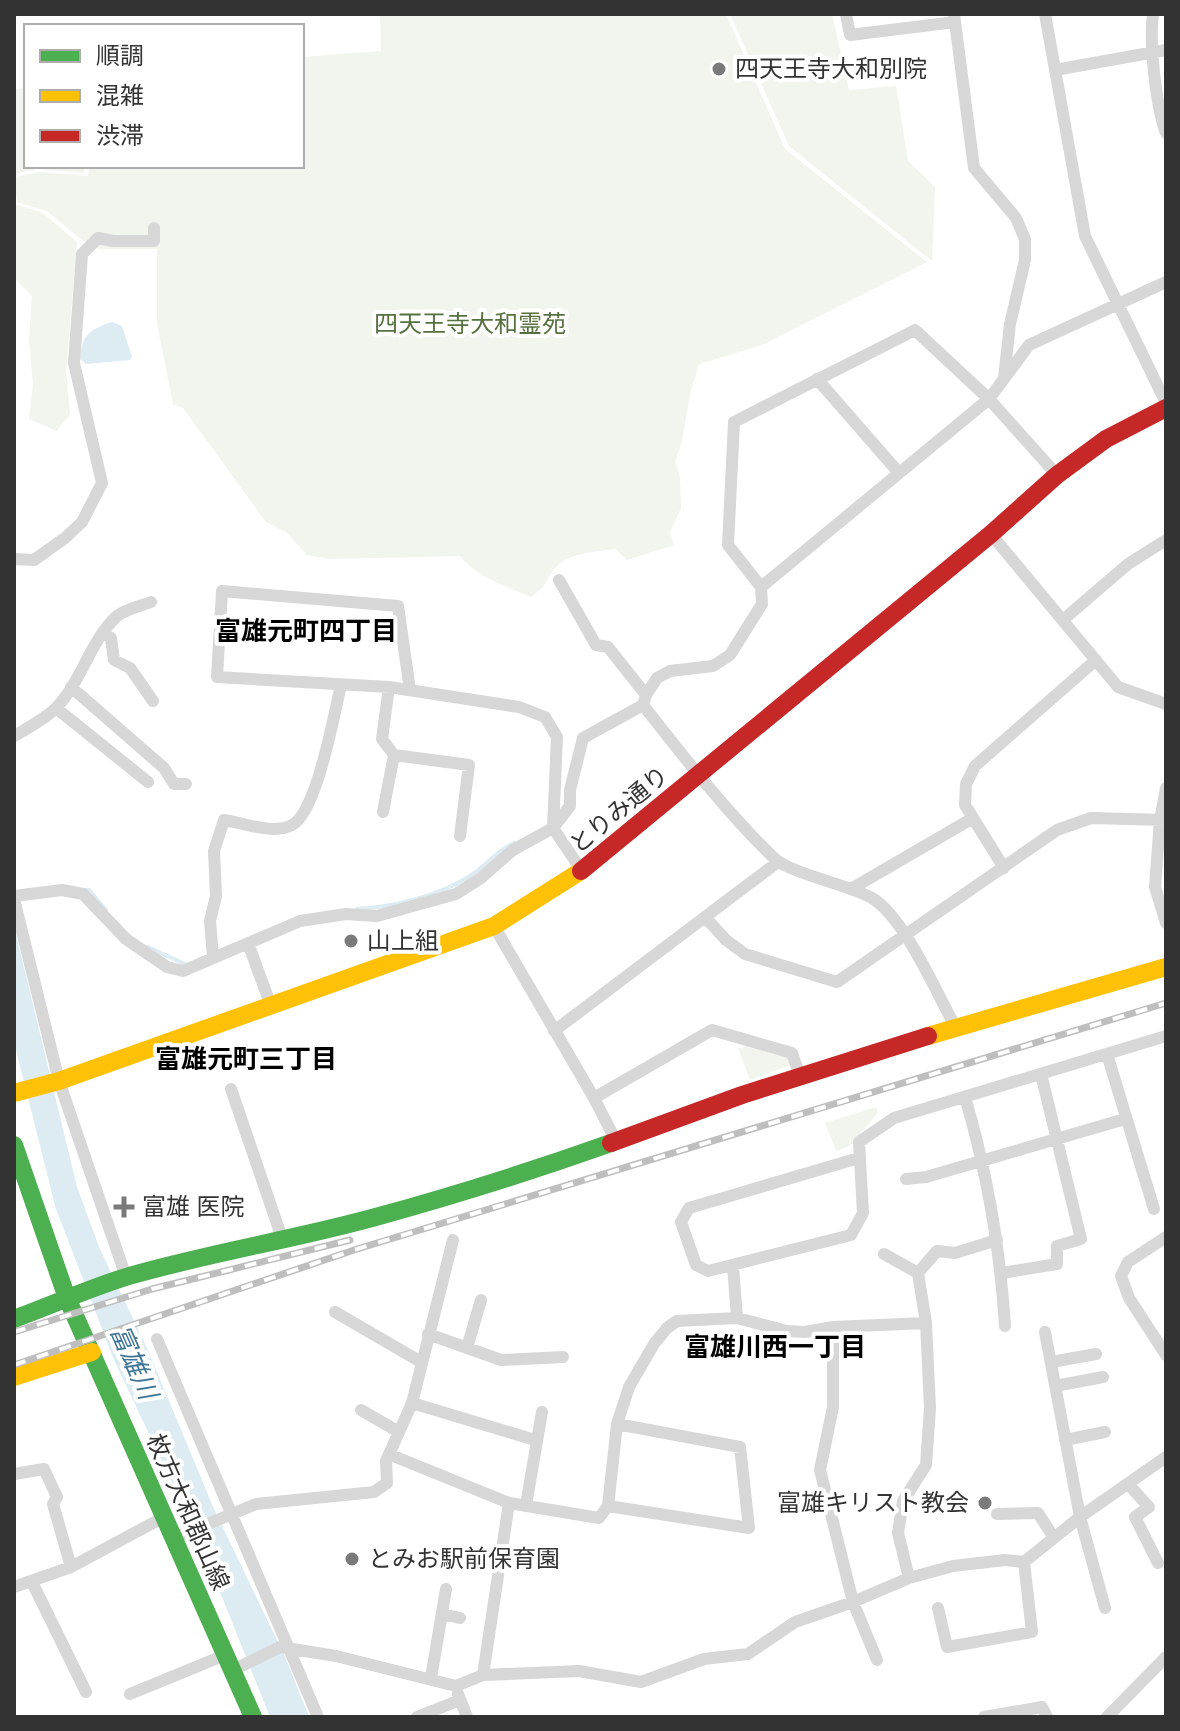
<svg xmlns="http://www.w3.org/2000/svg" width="1180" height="1731" font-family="Quicksand,'Noto Sans JP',sans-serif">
<rect width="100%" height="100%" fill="#fff"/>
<path fill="#f1f5ed" d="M380,14H726L785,149L927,262L762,345L699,364L690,394L682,441L675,462L680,477L681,508L670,532L674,545L627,560L615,549C594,552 570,552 555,568C544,581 549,585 531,597C505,586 478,578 460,556L329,559L307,555L287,533L266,522L183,408L173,404L157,324V249H99L79,238L47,211L17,202L14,177L40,172L88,176L89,166H302V57L381,51Z
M730,14H832L849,90L896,86L908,161L935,187L932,261L789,146Z
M26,88V166H84V173L37,169L14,174V89Z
M14,204L43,213L77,242L66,371L70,414L57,431L29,419L33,384L29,341L32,296L14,278Z
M748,1047L788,1058L790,1065L750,1080L738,1048Z
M876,1107L878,1113L848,1147L836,1151L825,1123Z"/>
<path fill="#ddebf3" d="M112,322L122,326L132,357L130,360L86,364L80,359C83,334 88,330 112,322Z
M14,926L77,1187L99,1247L147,1348L214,1509L286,1659L309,1717H270L198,1537L114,1360L56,1209L14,1042Z"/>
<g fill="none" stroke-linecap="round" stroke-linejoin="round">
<path stroke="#ddebf3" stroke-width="4" d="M84,890H89L106,910
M357,909C394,907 439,896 470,876C487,865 494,853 514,843
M148,947L187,965"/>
<path stroke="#d7d7d7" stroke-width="12" d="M846,14L850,35L955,22
M954,14L974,168L1016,218L1025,239V260L1010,324L1004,378
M1045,14L1085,236L1166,403
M1153,14C1149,43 1156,106 1166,133
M1055,70L1166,50
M817,379L899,473
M1057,475L989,399L915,330L734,422L728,545L761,587L989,399L1029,345L1166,282
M991,534L1118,687L1166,704
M14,559L34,560L65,538L82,522L102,483L74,363L82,254L98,238L113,241H154V228
M559,580L596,645L608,647L646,695L643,705C684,757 727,813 775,859C791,873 848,885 872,898C904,917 936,992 955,1026
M1064,619L1128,564L1166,540
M103,633L111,638L114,660L130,668L153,701
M71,687L164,768L174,784H186
M389,687L382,739L394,755L469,765L460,836
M410,690L398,606L222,591L217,677L389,687L519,707L545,717L557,737L553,828L582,871
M646,695L657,678L670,671L713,666L730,655L762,604L761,587
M56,708L148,782
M14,736C28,728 43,720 55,709C82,682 89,642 117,616C126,609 141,606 151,602
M1166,788L1160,820L1155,887L1166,923
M383,812L394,755
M1004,868L965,805L966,784L975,766L1096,660
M851,889L973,818
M14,896L62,890L83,894L126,939L167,967L183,971L300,921L346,914L377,916L456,894L481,878L513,850L553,828L570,806V790L583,738L643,705
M14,899L59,1081L126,1277
M705,917L726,940L745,954L837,982L1057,830L1091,818L1166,820
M494,926L594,1098L616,1141
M248,943L271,1006
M213,957L210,921L216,896L214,851L224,820C244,823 273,835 292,825C317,812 334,714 341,685
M554,1031L778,862
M1107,1054L1154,1209
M231,1089L283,1241
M965,1097C987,1172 1000,1248 1005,1326
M594,1098L712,1030L792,1053L800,1076
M859,1158L689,1208L681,1222L696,1265L708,1271L851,1235L863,1213L859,1142L894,1118L1166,1036
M906,1179L926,1177L1125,1119
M1166,1237L1128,1262L1121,1276L1129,1298L1166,1355
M884,1254L918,1273
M733,1266L737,1318
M1002,1273L1057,1264V1246L1081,1239L1041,1074
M335,1312L421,1362
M833,1327V1407L820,1470L853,1602L877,1660
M1045,1332L1080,1517L1105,1608
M428,1334L501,1360L563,1357
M157,1339L318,1717
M467,1348L481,1300
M1051,1362L1096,1354
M1055,1386L1103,1377
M412,1403L535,1440
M361,1410L399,1432
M1065,1440L1105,1432
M14,1474L44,1469L57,1497L53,1504L71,1567
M1128,1484L1149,1507L1135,1517L1158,1563
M509,1503L599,1518L608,1506L617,1424L629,1387L654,1344L667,1328L677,1321L737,1318L787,1331L805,1332L833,1327L926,1323
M526,1505L542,1412
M608,1506L749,1528L740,1447L617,1424
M997,1514L1038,1513L1054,1538
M174,1538L256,1504L374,1492L387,1483L386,1461L412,1403L453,1240
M909,1578L898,1533L903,1501L926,1465L930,1408L926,1323L918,1273L937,1251L955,1253L997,1240
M32,1582L86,1692
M14,1587L71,1567L164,1517
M938,1608L947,1647L1032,1632L1024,1562
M442,1614L460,1618
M233,1670L280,1647L336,1656L456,1686L483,1675L509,1503L391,1455
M483,1675L579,1671L641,1682L704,1659L748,1654L795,1622L853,1602L909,1578L953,1566L1005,1560L1024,1562L1080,1517L1166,1457
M431,1678L446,1589
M130,1694L225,1655
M458,1694L467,1717
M417,1717L460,1700
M984,1717L1042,1707L1047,1717
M1107,1717L1166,1657"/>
<path stroke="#4caf50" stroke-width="18" d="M14,1145L67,1298L253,1717
M14,1319C52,1305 90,1288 129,1276C209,1253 291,1240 372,1218C453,1196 532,1171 611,1143"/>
<path stroke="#ffc107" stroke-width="18" d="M928,1036L1166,967
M14,1093L59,1081L494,926L581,871
M14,1377L92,1352"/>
<path stroke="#c62828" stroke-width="18" d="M581,871L991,534L1057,475L1106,439L1166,408
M611,1143L742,1095L928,1036"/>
<defs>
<path id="rail" d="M14,1332L152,1289L350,1240
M14,1365L354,1250L1166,1003"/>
</defs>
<use href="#rail" stroke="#bebebe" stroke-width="7"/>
<use href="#rail" stroke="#fff" stroke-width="4" stroke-dasharray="12" stroke-linecap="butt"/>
</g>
<g fill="#7a7a7a" stroke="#fff" stroke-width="3">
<circle cx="719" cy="69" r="8"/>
<circle cx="351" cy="941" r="8"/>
<path d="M120 1195h8v8h8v8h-8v8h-8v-8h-8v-8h8z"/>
<circle cx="985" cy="1503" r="8"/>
<circle cx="352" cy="1559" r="8"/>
</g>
<g text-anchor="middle" stroke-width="8" stroke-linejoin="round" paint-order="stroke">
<g font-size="24" fill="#333" stroke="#fff" text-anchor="start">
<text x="735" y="77">四天王寺大和別院</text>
<text x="367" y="949">山上組</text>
<text x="142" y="1215">富雄 医院</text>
<text x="969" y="1511" text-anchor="end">富雄キリスト教会</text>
<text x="368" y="1567">とみお駅前保育園</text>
</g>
<g font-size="24" fill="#56703f" stroke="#fff">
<text x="470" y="332">四天王寺大和霊苑</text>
</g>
<g font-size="24" fill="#333" stroke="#fff">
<text transform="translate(619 810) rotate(-40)" y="8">とりみ通り</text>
<text transform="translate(188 1512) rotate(66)" y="8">枚方大和郡山線</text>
</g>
<g font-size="26" font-weight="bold" fill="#000" stroke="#fff">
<text x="306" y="640">富雄元町四丁目</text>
<text x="246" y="1068">富雄元町三丁目</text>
<text x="775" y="1356">富雄川西一丁目</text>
</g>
<g font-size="26" font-style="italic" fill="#3f7597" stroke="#fff">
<text transform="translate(134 1362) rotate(66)" y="9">富雄川</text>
</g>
</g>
<rect width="1180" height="1731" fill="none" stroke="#333333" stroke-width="32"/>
<rect x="24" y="24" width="280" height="144" fill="#ffffff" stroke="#adadad" stroke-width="2"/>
<rect x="40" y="50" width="40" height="12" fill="#4caf50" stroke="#adadad" stroke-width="2"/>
<text x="96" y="64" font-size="24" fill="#333333">順調</text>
<rect x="40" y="90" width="40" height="12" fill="#ffc107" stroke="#adadad" stroke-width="2"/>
<text x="96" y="104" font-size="24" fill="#333333">混雑</text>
<rect x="40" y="130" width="40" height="12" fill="#c62828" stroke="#adadad" stroke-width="2"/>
<text x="96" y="144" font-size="24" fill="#333333">渋滞</text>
</svg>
